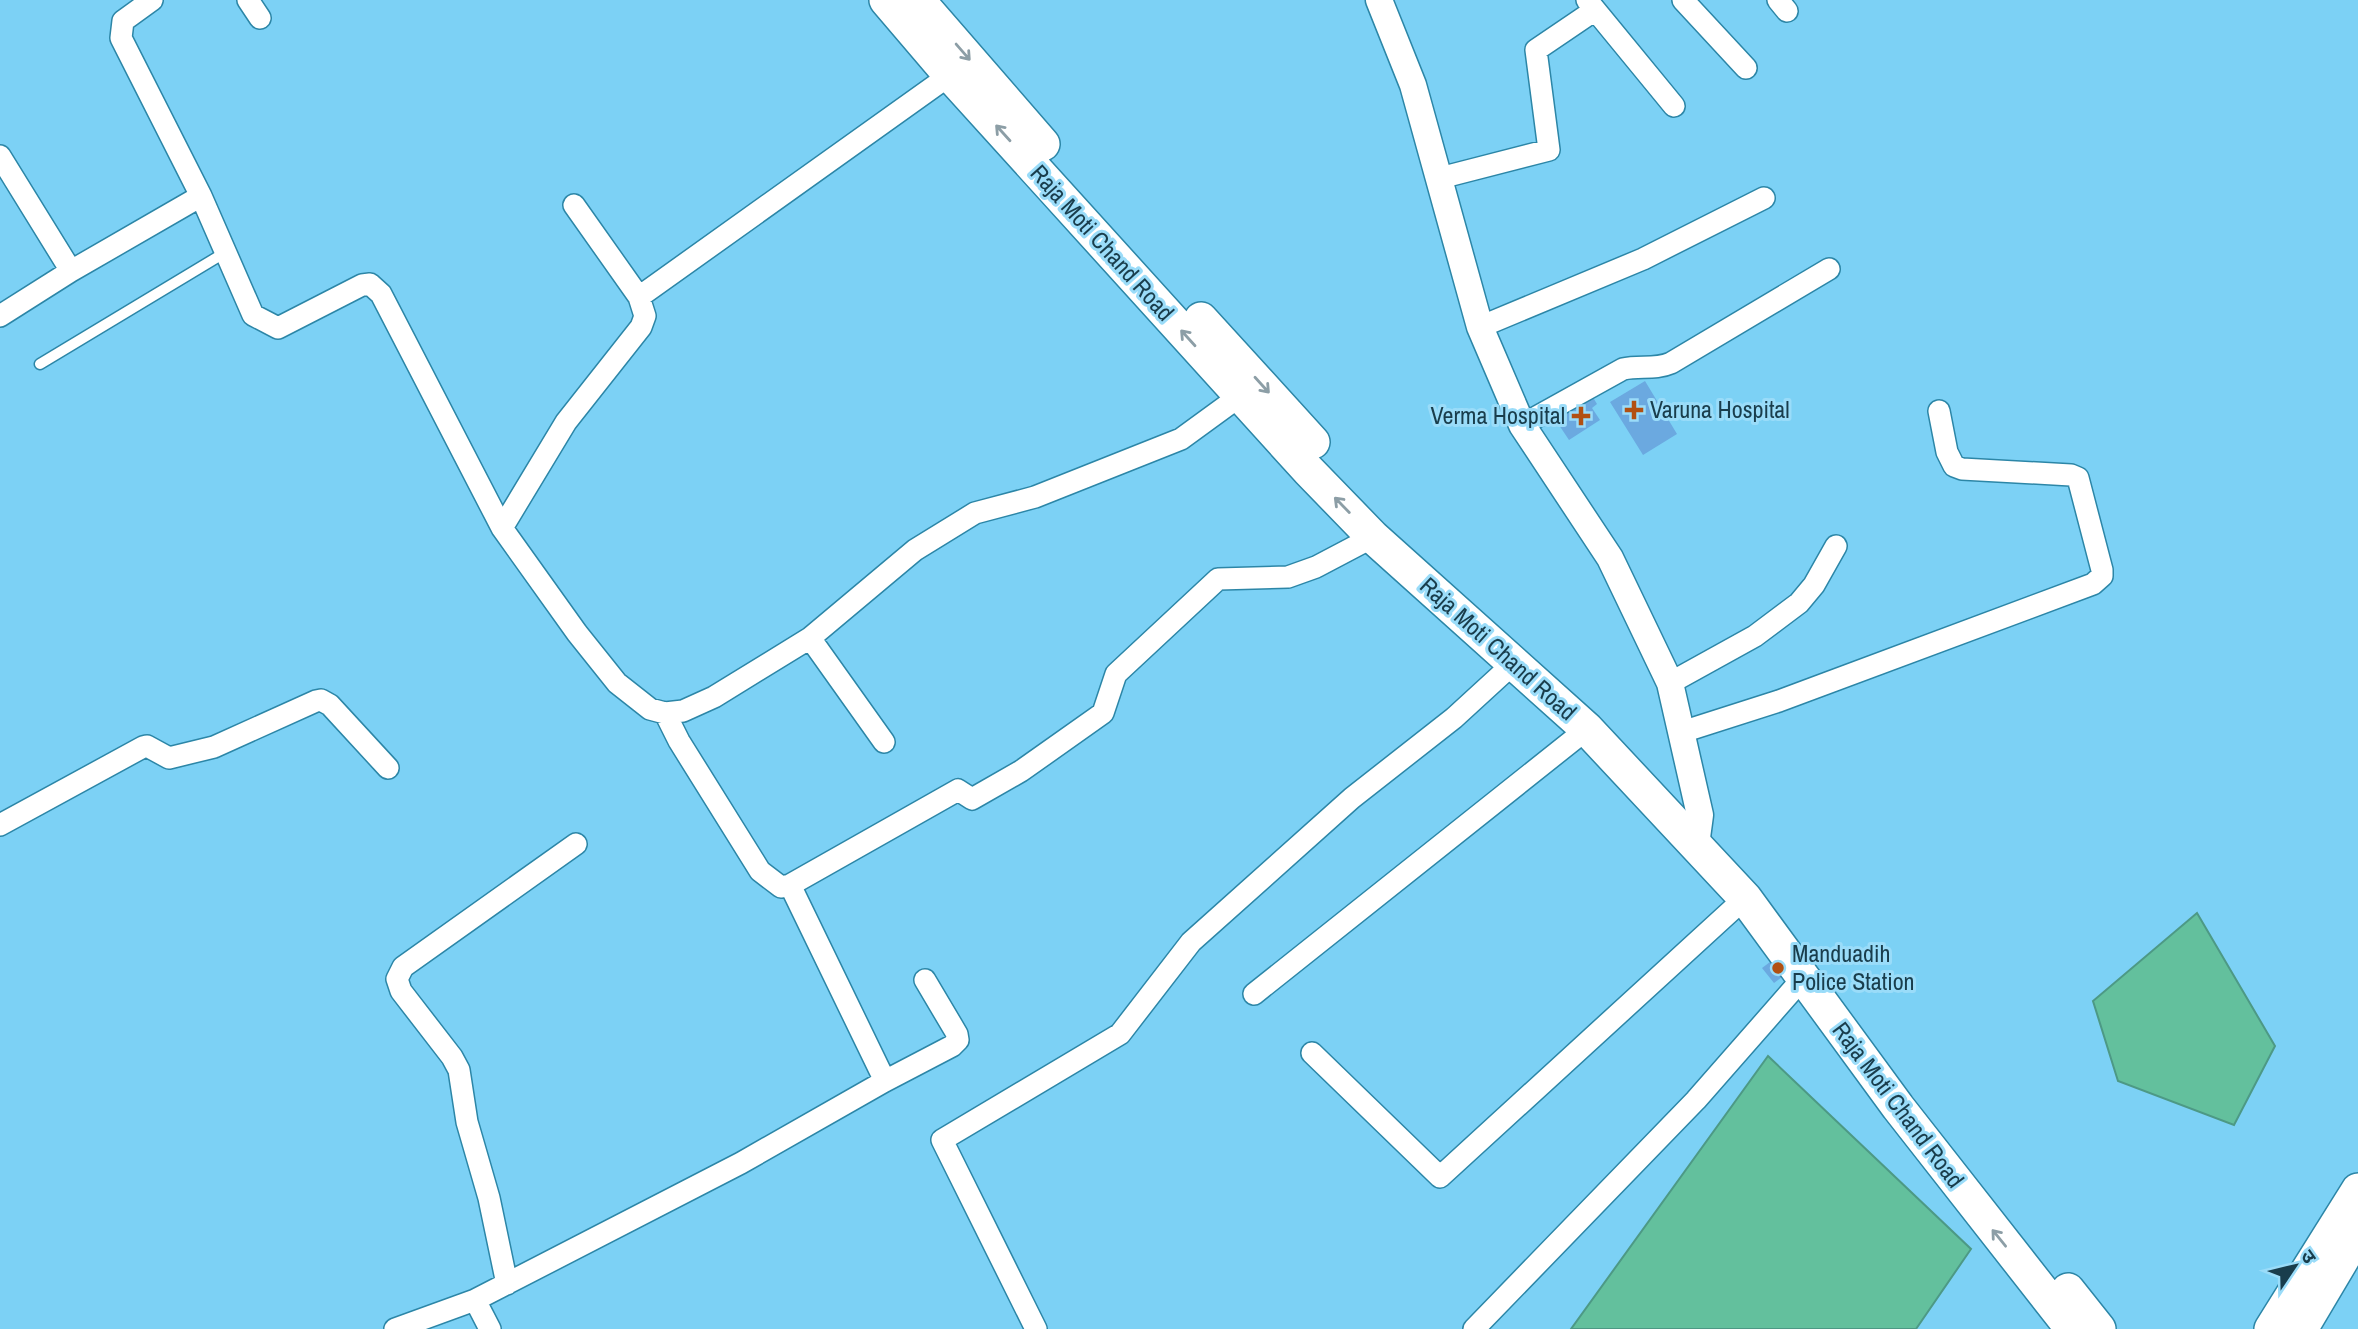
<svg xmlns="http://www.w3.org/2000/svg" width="2358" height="1329" font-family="'Archivo Narrow','Noto Sans Devanagari',sans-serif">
<rect width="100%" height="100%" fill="#7cd1f5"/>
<path fill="#63c09d" stroke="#4d9985" stroke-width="2" d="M2197,913L2275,1046L2234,1125L2118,1081L2093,1001Z
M1768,1056L1971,1249L1916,1329H1571Z"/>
<path fill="#6ba9e0" d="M1645,381L1677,434L1643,455L1610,402Z
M1589,391L1597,404L1592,408L1600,420L1569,440L1553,416Z
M1782,953L1794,968L1774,983L1762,968Z"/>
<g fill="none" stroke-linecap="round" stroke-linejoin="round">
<defs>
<path id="service" d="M40,364L226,252"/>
<path id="minor" d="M152,0L123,21L121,38L201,196
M248,0L260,18
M1587,0L1674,106
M1683,0L1746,68
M1778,0L1787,11
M0,156L71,271L201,196L253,315L278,328L362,285L370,284L381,294L502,528L577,633L617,683L650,709L665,713L683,711L714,697L810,638L915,550L975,513L1035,497L1181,439L1240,396
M1440,178L1549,150L1536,50L1595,10
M639,297L950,75
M0,316L71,271
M1480,327L1643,259L1764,198
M1522,425L1623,369C1639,365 1655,370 1671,363L1829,269
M502,528L566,422L641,327L645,316L639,297L574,205
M810,638L884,742
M1670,683L1755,636L1799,603L1814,585L1836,546
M665,713L679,741L760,871L781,887L790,885L958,790L972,799L1021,771L1103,713L1116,674L1218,579L1288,577L1316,567L1373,537
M1682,732L1779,701L2093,584L2102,576V570L2078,478L2071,475L1962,469L1954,466L1947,452L1939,411
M0,825L143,747L147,746L169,758L214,747L316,701L321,700L330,705L388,768
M790,885L885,1081
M1254,994L1587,729
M1312,1053L1440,1177L1745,898
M507,1284L489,1198L467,1122L459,1070L452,1057L401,991L397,979L403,967L576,844
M475,1300L490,1329
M395,1329L475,1300L741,1163L885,1081L952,1046L958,1040L957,1034L925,980
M1036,1329L942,1140L1120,1034L1191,942L1352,798L1454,718L1514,663
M1474,1329L1696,1100L1803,978"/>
<path id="tertiary" d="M1379,0L1413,85L1480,327L1522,425L1610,558L1670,683L1700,815L1696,845"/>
<path id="primary" d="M886,0L950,75L1308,470L1373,537L1587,729L1745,898L1898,1107L2072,1329
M918,0L1043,144
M1201,319L1313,442
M2068,1290L2099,1329
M2271,1329L2358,1190
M2301,1329L2358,1233"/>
</defs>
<use href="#service" stroke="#2c86a7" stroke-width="13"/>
<use href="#minor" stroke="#2c86a7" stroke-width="24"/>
<use href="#tertiary" stroke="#2c86a7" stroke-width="29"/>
<use href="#primary" stroke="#2c86a7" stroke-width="36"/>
<use href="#service" stroke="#fff" stroke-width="10"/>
<use href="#minor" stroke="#fff" stroke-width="21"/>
<use href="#tertiary" stroke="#fff" stroke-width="26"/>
<use href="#primary" stroke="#fff" stroke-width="33"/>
</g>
<defs><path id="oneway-shaft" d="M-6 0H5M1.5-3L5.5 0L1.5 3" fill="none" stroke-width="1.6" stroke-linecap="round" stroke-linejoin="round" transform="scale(1.75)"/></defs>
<g stroke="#8c9ea6">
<use href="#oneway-shaft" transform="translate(963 52) rotate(49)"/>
<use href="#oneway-shaft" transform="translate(1003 133) rotate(-132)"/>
<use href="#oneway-shaft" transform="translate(1188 338) rotate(-132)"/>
<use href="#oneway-shaft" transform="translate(1262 385) rotate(48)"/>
<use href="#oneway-shaft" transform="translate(1342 505) rotate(-134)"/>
<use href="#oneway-shaft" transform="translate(1999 1238) rotate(-129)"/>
</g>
<g fill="#b25012" stroke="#9adcf9" stroke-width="2.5">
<path d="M1630.5 399.5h7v7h7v7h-7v7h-7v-7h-7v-7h7z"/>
<path d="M1577.5 405.5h7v7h7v7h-7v7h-7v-7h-7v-7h7z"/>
<circle cx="1778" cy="968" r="7"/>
</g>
<g text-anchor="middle" stroke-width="6" stroke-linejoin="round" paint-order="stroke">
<g font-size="24" fill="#193d4c" stroke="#9adcf9">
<text transform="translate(1102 243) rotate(48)" y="8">Raja Moti Chand Road</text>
<text transform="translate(1498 649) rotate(42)" y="8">Raja Moti Chand Road</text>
<text transform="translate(1898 1105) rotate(53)" y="8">Raja Moti Chand Road</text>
</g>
<g font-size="24" fill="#193d4c" stroke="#9adcf9" text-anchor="start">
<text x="1650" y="418">Varuna Hospital</text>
<text x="1565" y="424" text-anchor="end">Verma Hospital</text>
<text x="1792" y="962">Manduadih<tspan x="1792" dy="28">Police Station</tspan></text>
</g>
</g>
<g transform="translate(2295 1266) rotate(55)" stroke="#9adcf9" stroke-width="5" paint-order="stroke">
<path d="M0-5L12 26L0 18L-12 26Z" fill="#193d4c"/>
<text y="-10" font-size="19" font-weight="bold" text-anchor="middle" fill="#193d4c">उ</text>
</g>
</svg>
